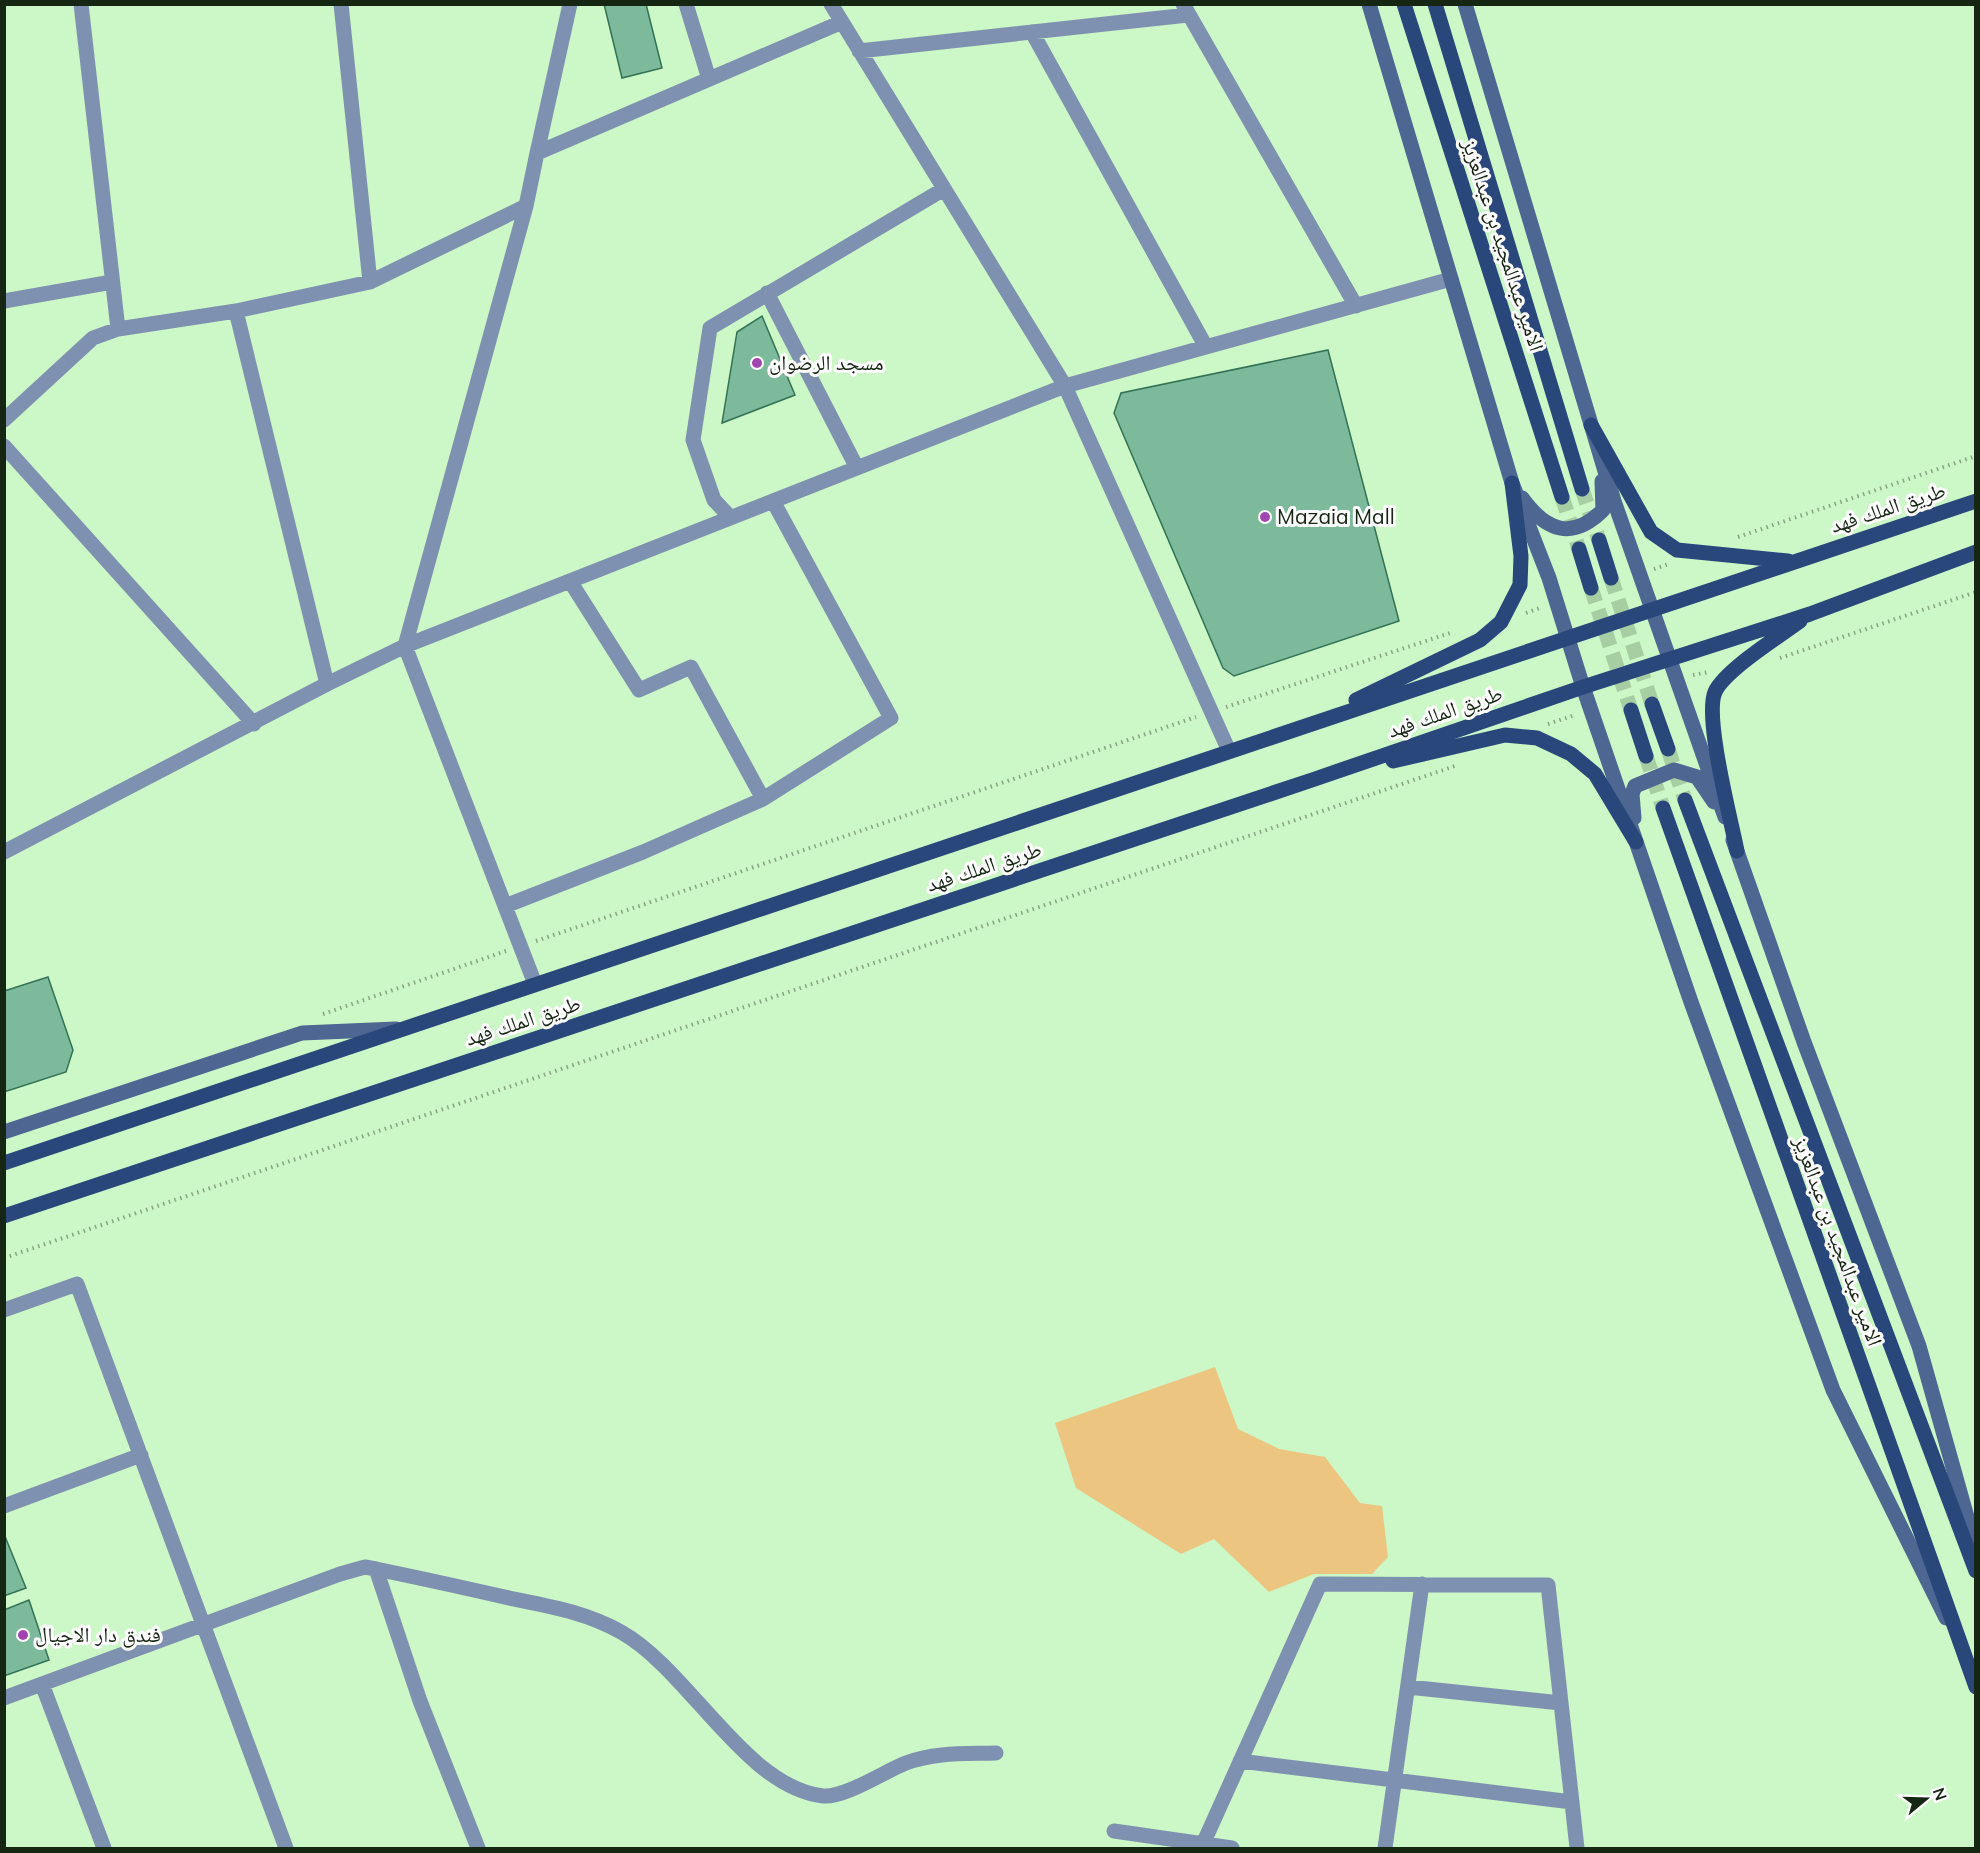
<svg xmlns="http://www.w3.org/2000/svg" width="1980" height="1853" font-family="Mulish,'Noto Naskh Arabic',sans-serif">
<rect width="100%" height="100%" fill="#ccf7c6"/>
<path fill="#ecc680" d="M1215,1367L1238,1429L1279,1449L1325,1457L1360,1503L1382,1506L1388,1557L1372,1574H1314L1269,1592L1214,1539L1181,1554L1076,1488L1055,1423Z"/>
<path fill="#7cba9b" stroke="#347255" stroke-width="1.5" d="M604,4H646L662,68L622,78Z
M762,316L795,395L722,423L737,332Z
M1328,350L1399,621L1234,676L1223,668L1114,413L1121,393Z
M48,977L73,1050L66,1072L4,1092V991Z
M4,1534L26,1588L4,1596Z
M29,1600L49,1660L4,1676V1610Z"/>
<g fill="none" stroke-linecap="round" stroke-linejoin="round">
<path stroke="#a7cda2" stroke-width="15" stroke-dasharray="15 8" stroke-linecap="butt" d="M1582,489L1599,540
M1562,497L1579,549
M1611,578L1652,704
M1591,588L1631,710
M1668,749L1685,800
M1646,756L1663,808"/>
<path stroke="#85a681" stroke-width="4" stroke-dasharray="1.5 4.5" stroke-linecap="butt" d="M1738,537L1976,456
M1654,569L1669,564
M1526,613L1542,607
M1780,658L1976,592
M1693,675L1709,672
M1226,707L1453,632
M1548,724L1575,715
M536,941L1196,717
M323,1014L506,951
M4,1258L1455,766"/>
<path stroke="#7f91b0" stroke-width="15" d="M81,4L118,329
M341,4L370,282
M686,4L709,79
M831,4L1065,386L1229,751
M1183,4L1356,306
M842,22L537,153L526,206L405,646L1065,386L1451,279
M1032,32L1206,347
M859,51L1188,15
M537,153L570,4
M767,293L857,468
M4,301L112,282
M236,311L327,684
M4,420L93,338L118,329L236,311L370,282L526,206
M4,446L254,724
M731,518L714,500L693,440L710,328L944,189
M570,581L639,690L691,667L763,799
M4,852L327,684L405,646L535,984
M505,906L643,852L763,799L891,718L773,501
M4,1310L77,1284L286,1848
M4,1506L141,1455
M376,1569C420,1578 465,1588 509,1598C548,1606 586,1612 621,1632C689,1670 745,1787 823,1796C845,1798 885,1771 906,1763C935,1752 966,1754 996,1753
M42,1684L104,1848
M1408,1687L1561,1703
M4,1698L340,1574L365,1567L376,1569L420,1701L478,1848
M1240,1761L1572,1802
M1114,1831L1232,1848
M1203,1844L1320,1584L1548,1585L1577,1848
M1385,1848L1422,1584"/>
<path stroke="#4d6692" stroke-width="15" d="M1369,4L1512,483L1549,578L1583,687L1691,1002L1833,1390L1946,1618
M1465,4L1614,501L1725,817
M1522,498C1546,531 1572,541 1603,510L1602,481
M1634,818L1632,794L1635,786L1674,770L1697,777L1714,802
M1733,840L1804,1042L1919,1346L1976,1549
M4,1132L302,1033L396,1029"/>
<path stroke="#2a477c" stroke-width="15" d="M1404,4L1562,497
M1435,4L1582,489
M1591,425L1651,532L1677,550L1788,561
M1599,540L1611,578
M1579,549L1591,588
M1356,700L1480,640L1501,622L1520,585L1521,556L1512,483
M1652,704L1668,749
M1631,710L1646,756
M1393,761L1505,735L1537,738L1571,754L1595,774L1636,842
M1685,800L1976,1571
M1663,808L1976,1687
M1737,851C1731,820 1704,717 1715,692C1725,670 1780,636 1800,621
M4,1163L1976,501
M4,1216L1312,780L1583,687L1810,614L1976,552"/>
</g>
<g fill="#a146b1" stroke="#fff" stroke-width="2">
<circle cx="757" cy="363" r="6"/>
<circle cx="1265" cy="517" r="6"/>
<circle cx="23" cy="1635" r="6"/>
</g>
<g text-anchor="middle" stroke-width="6" stroke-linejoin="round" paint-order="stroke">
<g font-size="21" fill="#152613" stroke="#fff">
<text transform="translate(1503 245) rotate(72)" y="7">الامير عبدالمجيد بن عبدالعزيز</text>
<text transform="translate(1888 508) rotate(-18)" y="7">طريق الملك فهد</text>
<text transform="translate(1445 712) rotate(-19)" y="7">طريق الملك فهد</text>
<text transform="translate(984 867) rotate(-18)" y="7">طريق الملك فهد</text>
<text transform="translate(523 1021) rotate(-18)" y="7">طريق الملك فهد</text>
<text transform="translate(1838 1241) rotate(70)" y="7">الامير عبدالمجيد بن عبدالعزيز</text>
</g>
<g font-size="21" fill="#152613" stroke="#fff" text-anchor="start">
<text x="769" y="370">مسجد الرضوان</text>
<text x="1277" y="524">Mazaia Mall</text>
<text x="35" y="1642">فندق دار الاجيال</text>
</g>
</g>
<rect width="1980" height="1853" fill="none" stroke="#152613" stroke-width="12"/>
<g transform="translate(1926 1799) rotate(71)" stroke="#ffffff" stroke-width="4.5" paint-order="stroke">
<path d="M0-4.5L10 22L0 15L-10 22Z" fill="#152613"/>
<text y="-9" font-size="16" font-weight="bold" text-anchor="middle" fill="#152613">N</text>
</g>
</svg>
